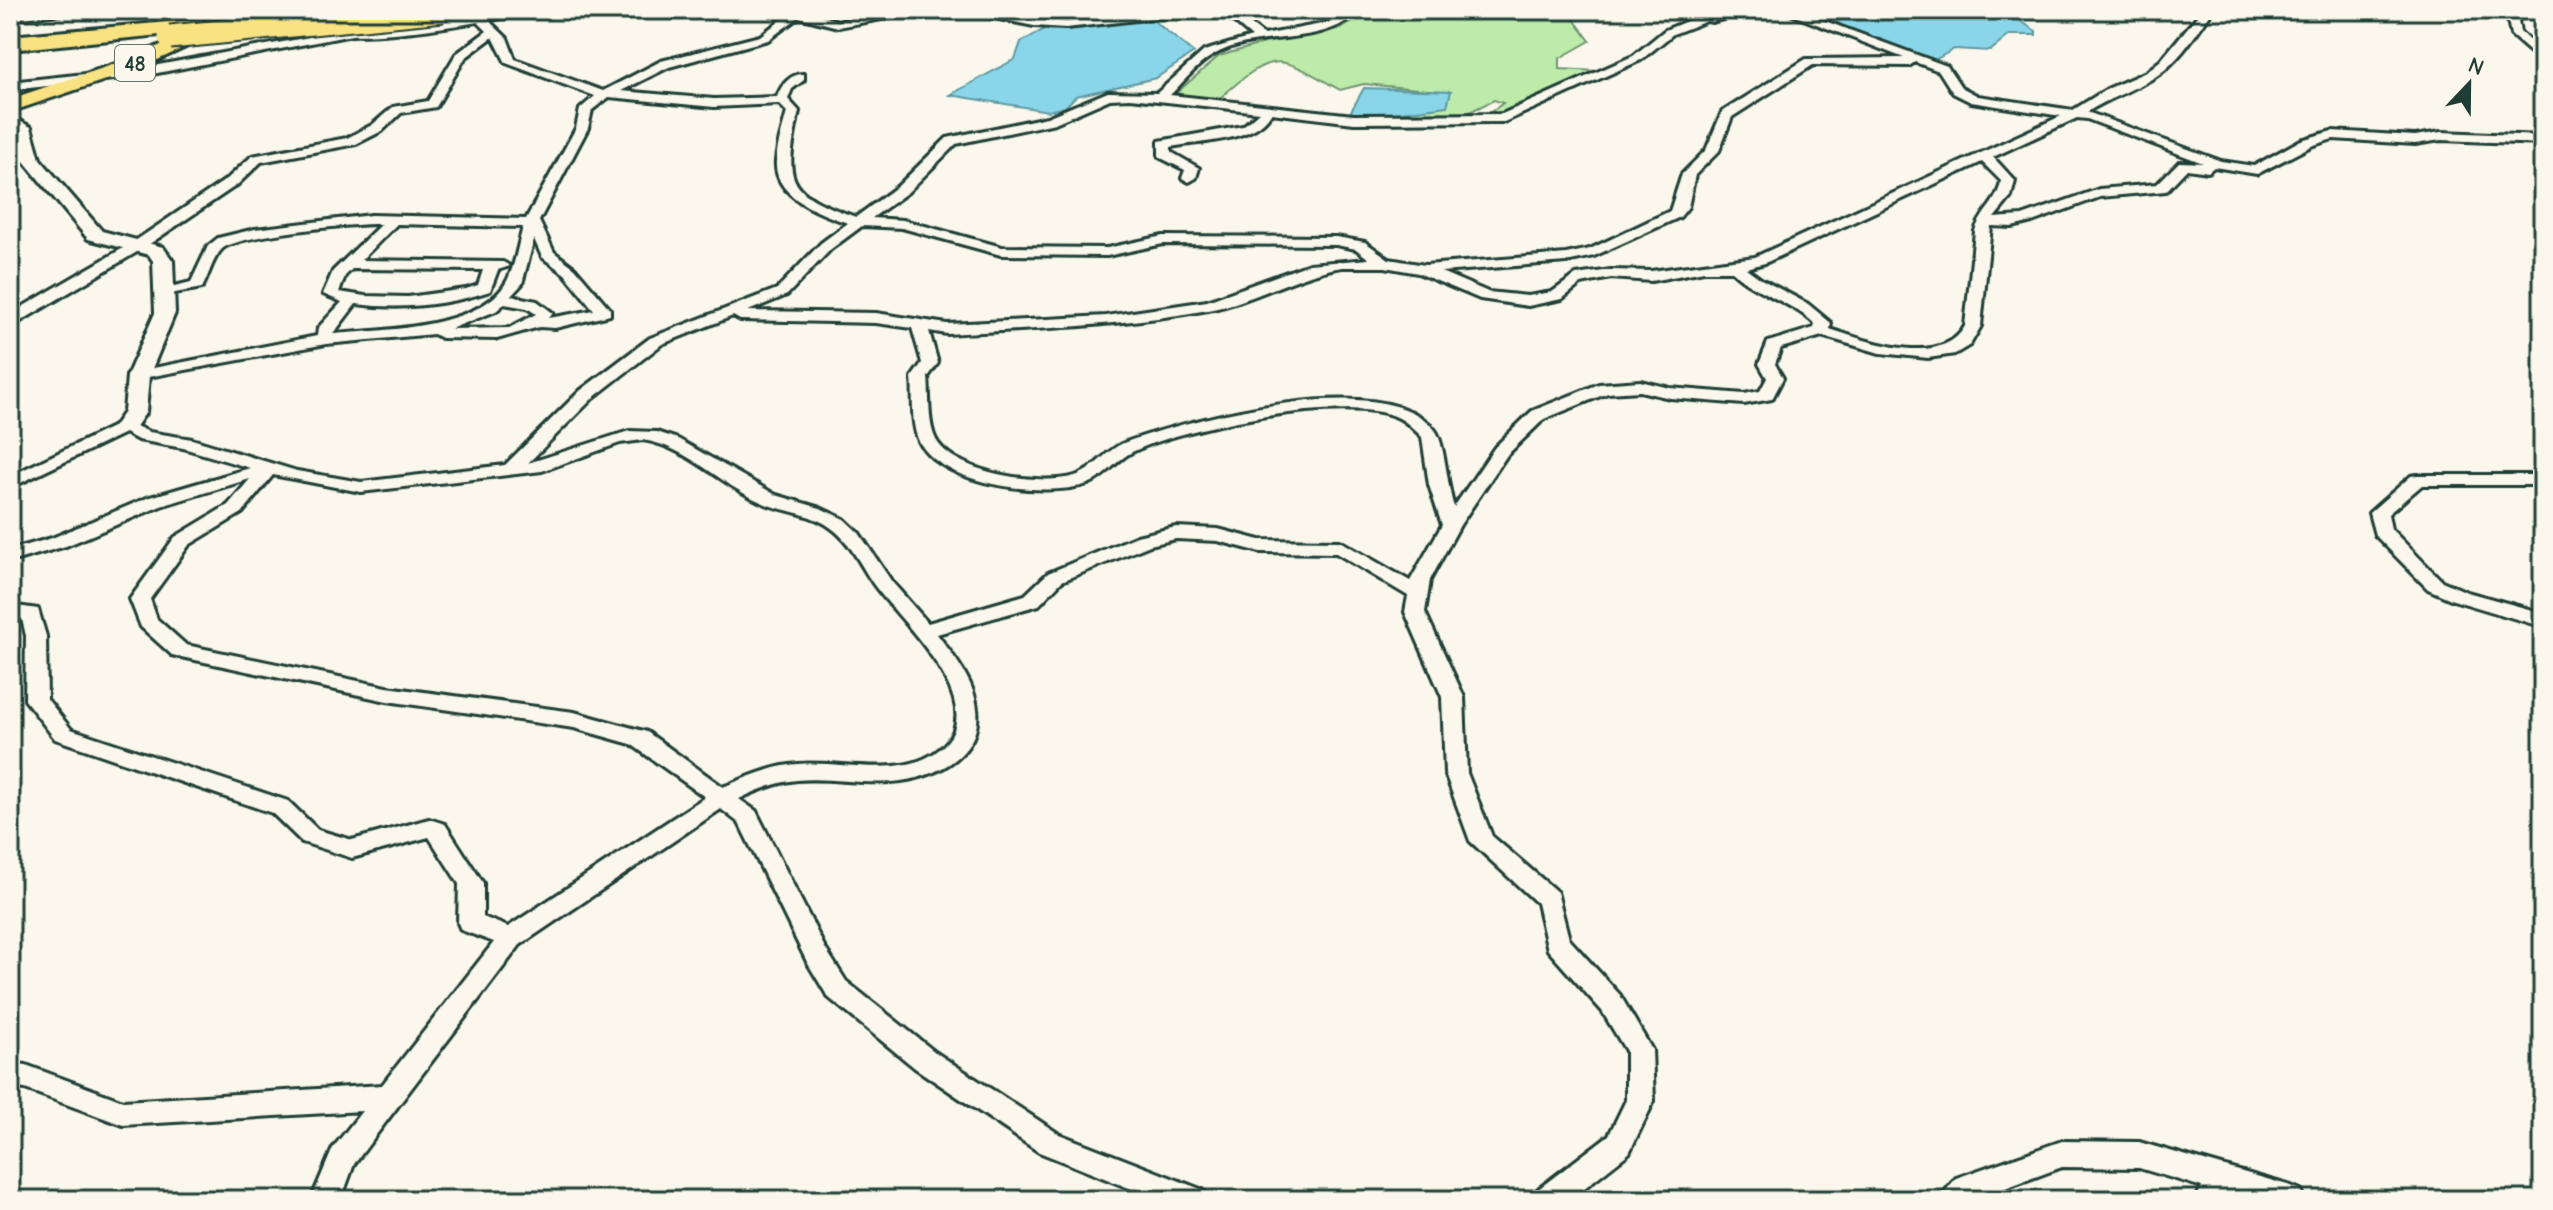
<svg xmlns="http://www.w3.org/2000/svg" width="2553" height="1210" font-family="'Comic Neue',sans-serif">
<rect width="100%" height="100%" fill="#fbf7ec"/>
<filter id="ink" filterUnits="userSpaceOnUse"><feTurbulence type="fractalNoise" baseFrequency=".0125" numOctaves="2"/><feDisplacementMap in="SourceGraphic" scale="16" xChannelSelector="R" yChannelSelector="G"/><feConvolveMatrix kernelMatrix="1 2 1 2 8 2 1 2 1" color-interpolation-filters="sRGB"/></filter>
<g filter="url(#ink)">
<path fill="#bcebaa" stroke="#6e946f" stroke-width="2" d="M1376,10H1567L1590,41L1560,58V69L1599,71L1531,105L1485,116L1503,103L1494,100L1457,118L1363,117L1451,92L1364,84L1340,90C1277,54 1275,49 1219,99L1174,95L1219,56L1265,43L1341,28Z"/>
<path fill="#89d5e9" stroke="#5f98a1" stroke-width="2" d="M1866,10H2038L2040,13L2019,20L2036,31V35H2010L1990,51L1954,49L1935,60L1841,25L1832,17Z
M1125,20L1154,21L1194,53L1156,78L1076,96L1065,107L1048,111L950,95L1015,59L1021,42L1043,30L1080,29Z
M1364,88L1451,91L1447,106L1363,117L1350,113Z"/>
<g fill="none" stroke-linecap="round" stroke-linejoin="round">
<defs>
<path id="minor" d="M806,10L838,21L896,10H971L1066,22L1133,12L1215,10L1240,16L1264,35L1332,22L1348,10H1360C1322,50 1256,28 1212,56C1196,65 1183,83 1170,95L1354,115L1502,114L1633,56L1665,30L1714,10H1754L1712,22L1707,21L1673,34L1641,60L1504,122L1354,123L1271,113C1255,142 1200,141 1171,147V152L1199,168L1196,178L1189,182L1182,178L1185,170L1159,157V141L1243,126L1259,112L1130,98L1110,99L1055,123L956,144L908,192L872,218L903,220L1002,247L1107,248L1163,236L1336,237L1365,242L1389,259L1425,265L1566,254L1590,249L1670,211L1682,174L1706,150L1722,112L1806,59L1904,58L1780,10H1795L1947,66L1961,87L1978,96L2073,110L2107,89L2146,72L2161,60L2202,10H2213C2197,32 2179,62 2155,77C2134,90 2109,98 2087,112L2221,161L2254,166L2301,140L2332,131L2415,136L2441,132L2543,136V144L2441,140L2415,144L2333,139L2311,146L2257,174L2214,167L2208,172L2187,169L2166,191L2100,197L2032,222L2012,227L1991,226L1981,326L1970,345L1955,354L1928,358L1880,353L1822,336L1781,348L1775,364L1783,378L1772,399L1744,404L1670,398L1640,391L1608,393L1544,419L1507,455L1460,525L1430,580L1425,612L1464,697L1467,773L1492,836L1557,892L1569,939L1620,995L1652,1050L1654,1101L1629,1153L1569,1200H1532L1537,1190L1609,1135L1626,1100V1051L1602,1011L1548,950L1537,903L1470,841L1445,773L1442,697L1405,612L1408,596L1336,553L1260,552L1218,541L1176,539L1150,545L1062,581L1039,605L937,634C953,655 975,682 977,709C982,753 939,776 901,781C867,786 832,777 797,780C777,782 758,790 739,799L756,811L825,948L846,981L935,1052L1059,1134L1203,1190L1208,1200H1159L1039,1152L915,1068L828,997L807,962L739,823L721,809L520,945L354,1164L341,1200H311L333,1148L362,1111L123,1125L25,1089L10,1087V1063L26,1065L123,1101L382,1085L494,942L461,930L458,923L459,884L429,837L352,858L302,842L272,813L55,739L25,700L26,636L22,619L10,617V605L38,609L46,636L47,699L71,729L288,801L318,830L352,840L429,819L445,824L483,883V917L508,927L705,797L631,744L574,728L387,701L172,655L141,627L130,599L175,537L228,505L250,479L161,506L66,546L10,562V550L52,538L147,498L250,468L183,448L138,440L125,433L10,488V476L125,421L149,432L192,439L297,471L361,482L505,465L581,390L650,338L777,289L821,243L848,223C821,214 773,197 776,161C777,145 783,128 787,112L779,104L714,107L609,97L592,110L588,128L539,221L554,252L575,268L610,309V315L555,328L539,327L497,339L441,338L434,334L326,344L132,380V372L138,371L317,336L318,328L342,302L323,294L333,271L381,224C357,223 236,235 222,249C212,259 209,276 202,288L159,296V290L191,282L208,246L218,238L255,229L371,215L526,219L576,128L580,109L595,96L506,63L493,37L465,58L436,107L401,113L382,131L356,144L261,162L237,185L142,249L16,324L10,326V314L132,243L227,179L252,156L347,138L372,125L393,107L428,101L456,54L487,31L477,21V17H485L507,38L515,59L603,91L661,61L760,36L794,10ZM1199,13L1232,20L1252,37L1204,51L1157,93L1108,92L1047,117L947,138L898,186L856,217C783,192 785,180 799,111L788,99L792,89L804,80V74C791,73 781,85 777,97L714,99L621,91L669,67L768,40L799,17L838,27L909,14L989,17L1034,26L1066,28ZM1915,62L1939,71L1953,93L1971,102L2061,116L1755,257L1651,271L1611,270L1576,275L1552,292L1528,296L1488,292L1441,272L1566,262L1594,256L1680,217L1688,207L1695,175L1719,151L1732,117L1813,65L1909,66ZM2077,118L2087,119L2203,163L2179,162L2157,184L2099,189L2022,216L1994,218L2011,197L2015,181L1993,157ZM1982,162L2001,181C1998,202 1981,212 1975,231L1965,326C1941,369 1867,341 1830,329L1831,323L1808,304L1761,279L1746,268L1765,263ZM397,224L523,227C518,244 515,266 507,281C482,329 380,330 333,334L356,304C401,310 448,305 490,291L498,270L510,266L503,262L361,260ZM862,226L902,228L1001,255L1107,256L1163,244L1336,245L1356,249L1369,259L1309,264L1207,301L1106,316L947,324L876,313L748,311L787,295L831,249ZM534,239L542,257L565,274L594,310L549,318L553,313L537,301L511,296L522,284ZM1342,267H1385L1418,273L1480,299L1528,306L1562,299L1581,284L1611,278L1651,281L1704,271H1732C1756,294 1791,301 1815,324L1814,328L1768,342L1759,364L1767,378L1760,391L1744,394L1670,388L1640,381L1599,384L1532,411L1495,447L1454,507C1447,487 1445,443 1435,430C1386,366 1191,419 1126,442C1106,449 1095,470 1075,476C1041,486 960,474 938,443C927,427 930,396 928,377L938,363L929,331L947,334C1035,329 1122,326 1208,310C1255,301 1295,275 1342,267ZM352,269L483,270L478,285L466,289L408,297L365,296L339,292L345,276ZM504,304L527,308L536,314L509,328L450,329L496,311ZM733,316L740,320L876,323L912,328L922,363L912,377C914,397 910,425 920,443C944,486 1046,498 1088,484C1106,477 1116,460 1132,452C1182,427 1349,393 1399,418C1407,422 1416,431 1422,437L1429,485L1442,525L1410,581L1340,541L1260,540L1218,529L1176,527L1137,536L1048,573L1025,595L928,623L892,582L859,533L844,519L820,508L776,495L678,439L657,432L629,431L528,463L593,398L662,344ZM643,440C688,447 721,485 761,502C783,512 809,512 830,527C852,542 861,568 877,589C902,622 987,701 945,744C909,782 844,760 798,764C772,766 747,777 723,787L647,732L574,712L387,687L186,645L157,619L150,599L189,545L242,513L273,475L361,492L542,471L620,443Z
M2506,10H2516L2520,32L2543,53V63L2511,35Z
M353,29L357,30V34L142,76L10,90V82L142,68Z
M2417,475H2543V485H2422L2388,514L2391,529L2442,581L2467,592L2543,613V627L2453,600L2428,589L2375,535L2369,513L2411,476Z
M2062,1141L2139,1142L2291,1186L2301,1190L2306,1200H2246L2228,1194L2225,1200H2195L2202,1187L2139,1168L2062,1167L1973,1200H1938L1956,1178Z"/>
<path id="tertiary" d="M69,10L62,14L10,19V11Z
M259,10H279L319,26L353,28L494,10H536L529,14C461,23 313,58 259,10Z
M10,116L31,127L40,159L102,231L163,247L173,261L175,313L149,376L146,412L133,431H117L114,426L124,412L127,376L155,313L153,261L149,255L88,239L23,160L17,133L10,128Z"/>
<path id="primary" d="M242,10H266L138,69L10,112V99L124,61Z"/>
<path id="motorway" d="M202,19L213,25L210,30L10,50V36Z"/>
</defs>
<use href="#minor" stroke="#1f3d34" stroke-width="6"/>
<use href="#tertiary" stroke="#1f3d34" stroke-width="6"/>
<use href="#primary" stroke="#1f3d34" stroke-width="6"/>
<use href="#motorway" stroke="#1f3d34" stroke-width="6"/>
<use href="#minor" fill="#fbf7ec" fill-rule="evenodd"/>
<use href="#tertiary" fill="#fbf7ec" fill-rule="evenodd"/>
<use href="#primary" fill="#f8e281" fill-rule="evenodd"/>
<use href="#motorway" fill="#f8e281" fill-rule="evenodd"/>
<defs>
<path id="motorway-bridge" d="M170,37L443,10"/>
</defs>
<use href="#motorway-bridge" stroke="#1f3d34" stroke-width="27" stroke-linecap="butt"/>
<use href="#motorway-bridge" stroke="#f8e281" stroke-width="23"/>
</g>
</g>
<g text-anchor="middle" stroke-width="6" stroke-linejoin="round" paint-order="stroke">
<rect fill="#fbf7ec" stroke="#61756b" stroke-width="2" x="115" y="45" width="40" height="36" rx="6"/>
<g font-size="22" font-weight="bold" fill="#1f3d34">
<text x="135" y="71">48</text>
</g>
</g>
<rect width="2553" height="1210" fill="none" stroke="#fbf7ec" stroke-width="40"/>
<rect x="20" y="20" width="2513" height="1170" fill="none" stroke="#1f3d34" stroke-width="3" filter="url(#ink)"/>
<g transform="translate(2469 84) rotate(22)" stroke="#fbf7ec" stroke-width="6" paint-order="stroke">
<path d="M0-6L14 30L0 20L-14 30Z" fill="#1f3d34"/>
<text y="-12" font-size="22" font-weight="bold" text-anchor="middle" fill="#1f3d34">N</text>
</g>
</svg>
